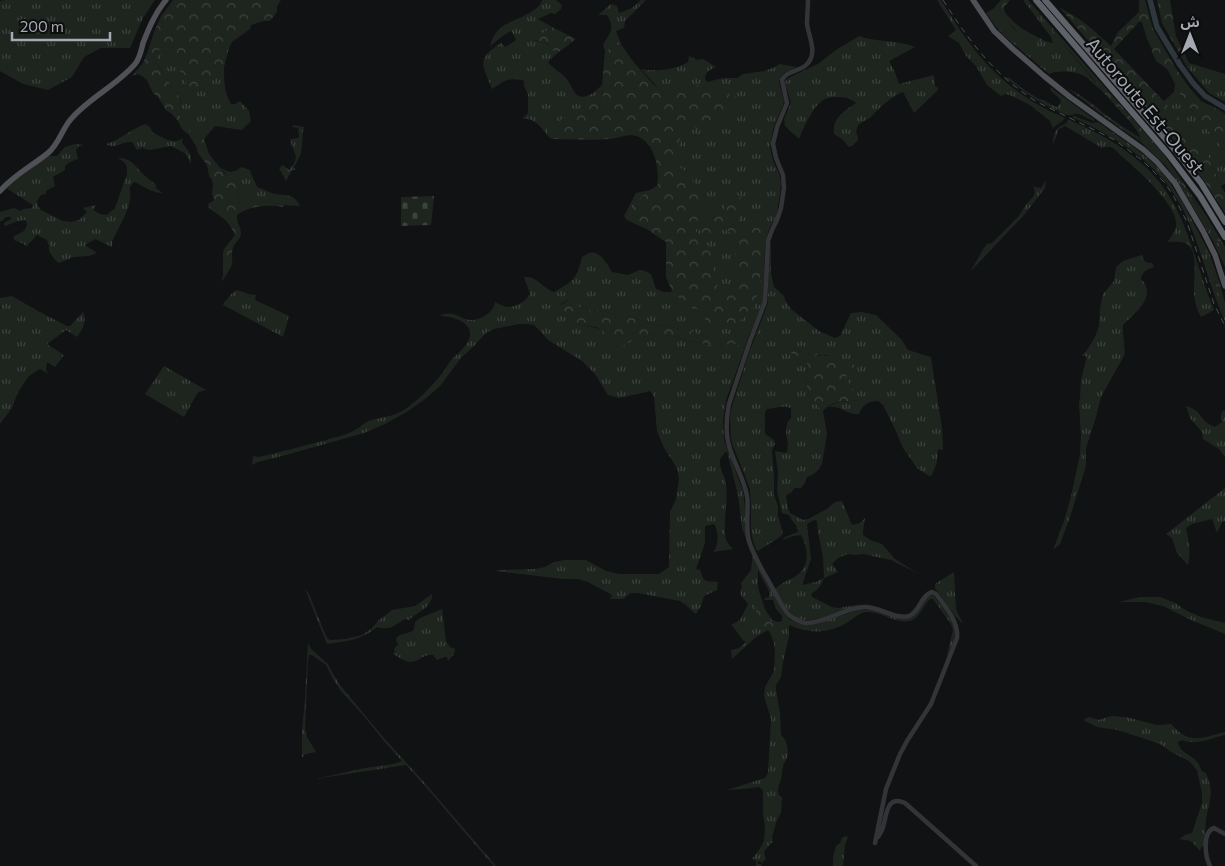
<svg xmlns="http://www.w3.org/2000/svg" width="1225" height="866" font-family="Commissioner,'Noto Sans Arabic',sans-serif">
<defs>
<pattern id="grass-tufts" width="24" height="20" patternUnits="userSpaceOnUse" patternTransform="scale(1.25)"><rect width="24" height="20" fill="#1e251f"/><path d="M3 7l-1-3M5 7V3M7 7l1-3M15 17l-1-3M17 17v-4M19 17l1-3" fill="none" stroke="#3c423d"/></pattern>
<pattern id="forest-crowns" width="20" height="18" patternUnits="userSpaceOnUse" patternTransform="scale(1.25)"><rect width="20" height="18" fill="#1e251f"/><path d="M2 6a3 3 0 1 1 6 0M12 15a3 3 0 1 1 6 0" fill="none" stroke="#3c423d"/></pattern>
<pattern id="cemetery-stones" width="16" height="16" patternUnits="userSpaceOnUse" patternTransform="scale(1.25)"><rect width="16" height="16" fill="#1e251f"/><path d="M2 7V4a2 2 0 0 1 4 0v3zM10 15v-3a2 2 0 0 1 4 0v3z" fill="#3c423d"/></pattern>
</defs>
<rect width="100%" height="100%" fill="#111213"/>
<path fill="url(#grass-tufts)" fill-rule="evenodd" d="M5,0H155L143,18L130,48H101L84,57L72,77L48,90L23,84L0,71V1Z
M542,0H556L562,5L561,9L555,14L551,13L538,19L552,27L533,40L544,42L554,49L555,54L557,53L548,62C553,69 561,72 566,78C570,83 573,91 577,95C586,101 596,91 602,85L603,99L658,88L641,69C655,72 675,70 688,62L689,56L697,60L703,59L716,67C710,70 706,71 705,78L707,82L723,78H737L743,74L764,71L775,67L779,64L797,67L785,72L782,75L779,81L784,102L773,129L770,147L773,161L779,174L781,182L780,195L776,217L769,229L765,245L763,303L748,338L741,340H719L706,337L691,331L665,326L655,325L632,317L612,314L604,311L588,310L579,307L569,299L561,304L558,314L567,317L576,324L601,329L608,336L613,347L622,346L632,340L645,337L656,333L714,346L734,344L745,347L726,400L723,421L724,440L743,491L745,509V526L748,544L742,528L738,495L727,451C724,453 721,456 720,460C719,466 723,474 725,479C730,499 722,520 726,539C727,543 730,546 733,549L713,552C719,545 719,532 714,524L705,526V543L696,569L700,570L703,578L706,581L718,582L717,590L704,596L701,606L696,614L692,611L686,605L680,601L638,593H631L623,599H610L612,595L588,582L578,579H563L495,571L502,570L535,569L545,567L554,562L565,560H586L606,571L619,574H659L669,567L670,512L676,499L679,479L677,468L664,448L657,431L654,397L651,391L619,398L608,395L595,374L582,361L548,340L540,331L534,325L526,324H519L494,329L486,333L473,347L461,358L440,386L425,399L408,411L385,424L364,433L286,455L258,462L252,465L253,456L259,457C281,452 303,446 326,440C334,437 344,436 351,432C359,429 363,423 371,420C383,417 392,417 404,410C416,402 431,387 440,376C444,372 446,367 449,363C454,356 462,351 467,343C479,324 454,316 439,316C453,309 458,318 470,320C480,321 494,312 495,302C499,304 504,307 508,307C516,307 526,301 530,294L524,277C538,276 542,288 554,292C574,280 576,281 582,257C582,257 589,253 589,253C600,250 608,265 612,272L628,275L640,270L645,271L651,274L656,289L664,292H671L672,290L666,277V242L647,229L627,220L624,216L636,193L650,190L657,186C660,170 655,142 637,136C628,133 619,138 610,139C591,140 571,139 552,139C542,131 537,117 522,119L528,113V94L524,86V82L523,80C506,78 506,80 492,89C482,64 476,59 501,43L505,47L515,41L516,39L511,31L504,35L490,46C492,38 496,31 503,26C513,19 539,13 542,0Z
M641,0H646L625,21L624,28L616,31L621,44L605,51L603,45C611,31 615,29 607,15H598L611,4L617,6L619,13L632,8Z
M937,0H941C974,55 1004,92 1065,118C1062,122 1057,124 1053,128L1050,121L1030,105L1012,96L1006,94L1001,96L987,85L976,66L966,56L959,43L948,36L956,30Z
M1023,0H1028C1042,15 1054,32 1067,49C1079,63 1091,76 1102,91C1096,87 1091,80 1086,77C1076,71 1059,70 1049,74L1003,35L993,23L986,13L993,9L999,13L1015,30L1039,41H1045L1053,43L1051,37Z
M859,36C878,43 896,39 915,47L889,61L894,70L899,84L934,75L935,86L938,88L937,91L914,113L903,92C891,97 881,106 872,116C868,121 859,121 857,128C855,132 858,136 858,140L852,146L849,147L842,139L834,134C832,118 844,111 856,103C850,98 845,97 837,97C834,97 829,97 825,99C813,105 804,127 799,139L785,126L784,119L791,103L785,82L788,78L818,64L836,50Z
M156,48L165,52L174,59L180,69L204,90L224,67C224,80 224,92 231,104H235L240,101L249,111L251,121L242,130C232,129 225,127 215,126L204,139L193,134L180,117L178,113L181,105L180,98L157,65Z
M1189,63L1225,74V102L1209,93L1187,67Z
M1008,77L1026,91L1039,99L1044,100L1052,105L1057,107L1061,102L1060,99L1051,91L1050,87L1095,120L1094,121C1088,119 1084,116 1079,114C1075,113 1071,116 1068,115C1065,115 1063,113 1060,112C1040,103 1023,92 1006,78Z
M1175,84L1182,98L1225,151V184L1221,186L1209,158L1201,145L1164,101L1174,92Z
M1074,116L1092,123L1098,122L1142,153L1160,170L1170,183L1184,205L1210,254L1225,303V321C1212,293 1205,264 1194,235C1172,172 1130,144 1072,117Z
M1069,120C1109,137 1148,160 1171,199C1179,213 1186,229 1191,245C1199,266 1205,289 1214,310L1201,317C1197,310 1195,303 1194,294C1193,283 1199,251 1187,244C1182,241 1173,242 1167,242C1172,236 1177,230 1176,222C1175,204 1139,171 1125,159C1121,156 1117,151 1113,148C1109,146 1106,147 1102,148L1065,126L1059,129L1053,145C1053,139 1054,132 1058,128C1062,125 1066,124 1069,120Z
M145,124L150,127L153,133C164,137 172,146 183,138L182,143C189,151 192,154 191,164L186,154L171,146L150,150L142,148L137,150L132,142C121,141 116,150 106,144C120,140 131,129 145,124Z
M1132,124C1172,159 1198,208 1225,254V267L1212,239L1181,187L1165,165L1141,142L1139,134Z
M293,125L304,127L303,132L301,154L294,167L295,170H292L286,181L279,168L283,165L289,170C302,155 293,155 290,139L299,138L298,128L292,127Z
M75,144L83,145L79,146L76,150L78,159C73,160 69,162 65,166V170L53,177L55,186L46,191V194L41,195L37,201L38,206L41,210L63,221L71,222L79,220L87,212L83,208L96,205L93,210L100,214L107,215L115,208L127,174V167L124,162L118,158C134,159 134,166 144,175C148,179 153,182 157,186L155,187L162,193C152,193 144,186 134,182C126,189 132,192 130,200C128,213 117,230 112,242V247L95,239L85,245L97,253L89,256L74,257L59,263L55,260L49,251V245L47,240L37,235L26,247L24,244L14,240V236L24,231L27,225L26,220L18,221L5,226L4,225L5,222L10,220L11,217H6L2,221H0V212L14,208L21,211L23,209L32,208L33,205L6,188L13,182L49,156H57L65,147Z
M220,167C228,173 233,174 241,167L250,170C252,177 255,181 257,187C263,189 270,193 276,194C288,196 293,193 300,206L284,205L261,201H253L240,205L239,200L238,185L231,180Z
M1046,180L1045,188L1024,215L970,272L984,248L987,244L992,243L1018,217L1028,202L1033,197L1035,193L1034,188L1032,185L1035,187L1041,188L1043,185Z
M771,241V273L774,287L784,296L785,300L791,309L819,331L835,338L840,336L851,313L862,312L876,315L901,339L908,350L931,357L942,428L943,450L938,449L937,462L932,475L929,476L917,468L903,448L895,429L883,405L878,401C868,401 862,405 859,414C845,415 842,405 828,407C838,400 848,402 860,400L846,379L847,373L858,370L843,360H838L827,355H810L797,350L791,352L804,359L808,367L806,383L810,398L823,411L827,434L822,464L819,469L814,474L807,477L805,483L801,488C795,487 794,488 791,493L788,494L786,496L788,508L790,513L803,520L808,519L827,509L835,502L842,501L852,525L860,523L865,518L863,531V535L870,540L882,544L895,559L917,573L891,560L863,554L854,555L848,554L838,558L832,564L838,572L824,578C821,586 818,590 811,594L812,597L832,607L838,608L862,604C848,609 809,626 796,618C786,612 781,598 775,589C781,583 789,580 796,576C811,566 808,548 801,535L793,536L783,540L785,537L798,532L796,525L793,522L789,515L782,513L777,491L778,472L775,451L787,453L788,444L786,434L787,423L791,418V408C781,405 777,408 767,409L765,412V434L774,440L775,444L772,450L774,478V495L778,506V516L783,533L780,537L758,551L756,550L752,537L751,527V509L750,490L744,473L732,444L731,438L730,415L733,403L749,353L768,303V269ZM814,520L817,521L818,532L823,557L824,578L816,582L802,585L811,559L807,524Z
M1142,255C1144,261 1145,263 1152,263L1154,267C1147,270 1142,271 1141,279C1158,296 1135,313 1123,325V332L1125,354L1101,397L1096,417L1086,448V466L1070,517L1060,544L1053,550L1064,521L1071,497L1080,454L1081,435L1079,404L1080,398L1081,379L1087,357L1082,355L1087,350L1095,337L1099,326L1100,308L1103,294L1114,281L1116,267L1123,261Z
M237,290C244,292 249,295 256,295L255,300L289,316L283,337L223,305C224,301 226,301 228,298C232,294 231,293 237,290Z
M12,296L36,310L67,326H70L83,312C87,321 83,329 77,337L66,330L47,344L64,355L55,367L47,362L46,369L48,374L40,369L29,376L18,392L12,408L0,424V310L1,306L0,305V298Z
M164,366L206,390L198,392L184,417L145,394Z
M1186,406C1197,409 1197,412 1204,420C1206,423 1211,425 1215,427L1222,422L1221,414L1223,410L1225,411V457L1219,449L1203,439L1202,432L1190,418Z
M1225,488V521L1222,522L1217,533L1212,519L1192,524L1186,528C1189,541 1191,552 1188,565L1177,553L1172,538L1166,534Z
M753,553L782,610L789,619L795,622L805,625L814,624L859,610C873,608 887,614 900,619C923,619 917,601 932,595L934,596C941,606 954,619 955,632C955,641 949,651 946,659L953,630L951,624L933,599H930C923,606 920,618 910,621C895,624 883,612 868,612C860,612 854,618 848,622C829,634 809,634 789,625V636L783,662L781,677L776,685V690L780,713L781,735C787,740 790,751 786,760C784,765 784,762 783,767C782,771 782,775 781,779C779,785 777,788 779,795L782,797L781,813L777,820L772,837L773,842L770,844L764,852L766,860L763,861V864L760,861L757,862L758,864H761L762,866H756V862L757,861L752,859L759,850L764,841L765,825L763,815V790L759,787L743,789L727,790L765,778L768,773L771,719L764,696L765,687L774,671L775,653L774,643L770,633L768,630L756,637L732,659L731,650L739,648L746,642C741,640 737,630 731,625L740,620L748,604C745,598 737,596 742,587L741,583L751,570ZM758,570L769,591V597L765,598L764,600H773L776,609L782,616V621L777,622L772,620L765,609L758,588Z
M954,572L956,609L963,624L955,616L935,588V584Z
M305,589L309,594L326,636L328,639L331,640L345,639L362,635L371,629L379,620L392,610L415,606L432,594C433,607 417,612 409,620L405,619C394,625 391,631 377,627C374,629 371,632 367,634C355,641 340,642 327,644Z
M1140,597H1160L1175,603L1187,611L1201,617L1225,623V634L1191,620L1163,606L1145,602H1119Z
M442,609L446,641L450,647L455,649L454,654L448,661L447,657H445L437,660L433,655C424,653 418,663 409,662C403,661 398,656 393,654L395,651L394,648L398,645L396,640L397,637C402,633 408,634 414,630L415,622L420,618Z
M308,643L311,649L328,664L333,674L340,685L383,737L423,781L496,866H494C464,833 436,797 406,765L315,779L365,768L393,764L402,761L384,741L363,715L341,691L333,679L326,665L312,655H309L308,660L305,730L307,737L316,752L305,754L302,758V731L305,699Z
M1111,716L1126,717L1157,725L1171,724C1189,745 1201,738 1225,732V735C1210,738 1198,746 1182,740L1178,742C1180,754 1192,754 1198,763C1199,764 1201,770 1202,771L1206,773C1215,794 1209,800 1206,821C1205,829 1205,838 1204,846L1201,847L1200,851L1191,841L1179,839L1185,835L1192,833L1202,803V793L1197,770L1189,761L1171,752L1160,744L1118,730L1097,727L1083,720L1089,717L1099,720Z
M845,836L848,837L845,845L843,866H833V857L836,846L840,843L842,838Z"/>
<path fill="url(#forest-crowns)" d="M173,0H281L277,6V12L270,21H264L251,25L250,29L232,42L229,48L224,67L204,90L196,91L186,83L174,59L165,52L156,49L157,65L180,98L181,105L179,113L180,117L193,134L204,139L209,154L225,174L238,185L239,200L240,205L253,201H261L284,205L283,207C268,204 249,206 237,215C236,222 241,227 241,234C240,240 234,243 233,248C231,253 233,259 232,264C230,270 225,277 221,282L223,275V254L224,249L235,235C228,219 222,218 209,208L208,204L210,203L214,200L212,194L213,185L212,180L209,176L207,165L198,153L196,146L189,135L182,129L178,121L172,114L166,110L158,97L153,93L147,80L142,76L138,74L132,76L143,63L148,51L154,32L161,16Z
M1001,0H1010L1004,7C1004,13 1006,14 1010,18C1021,30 1030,33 1045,41C1020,43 1011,21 993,9Z
M1139,0H1145L1153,29L1175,67L1189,87L1201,101L1218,109L1225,114V151L1182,98L1168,70L1163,66L1157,62L1153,55L1152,50L1146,36L1142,22H1139L1114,49L1175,113L1201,145L1209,158L1219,182L1225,193V213L1204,181L1177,144L1059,7L1079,19L1091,28L1111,46L1118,32L1139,12Z
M1157,0H1170L1176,36L1189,63L1187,67L1162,23Z
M1035,8L1162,152L1207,217L1225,247V254L1194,201L1157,150L1132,124L1102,91L1092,77L1058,38Z
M552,27L576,39L555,55C553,45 543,40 532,40Z
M621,44L632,60L653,84L659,89H673L695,86L704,83L742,100C735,115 715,125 699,131L693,125L689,123L683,124L678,135L681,143L673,157L675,164L684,170L700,190L703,201L699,210L696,231C700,238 707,243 711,250C718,266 707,282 727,295L735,292L738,285L735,253L736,243L732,235L728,231L721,229L717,231L716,237L708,239L701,234L699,228L701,224V216C708,212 717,217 724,214C728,206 720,198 723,188C734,190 739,195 746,204L742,211L739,219L741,221L749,222L769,229L763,242L760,269V286L753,310L736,324L726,329L717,328L708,323L699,310L693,307H685L683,305L680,299L670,286L666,277V242L647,229L627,220C631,216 632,210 635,205C641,195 648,191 658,186C660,170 655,142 637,136C628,133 619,138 610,139C591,140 571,139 552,139L546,134L555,123L562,119L594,103L603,99L602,85L605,51Z
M1067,88C1084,96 1092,104 1106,115C1117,123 1128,130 1139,137L1141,142L1113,123Z
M1196,229C1207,249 1213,263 1220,284C1222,294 1225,302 1225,312C1217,295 1214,276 1208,258C1205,248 1198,240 1196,229Z
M571,296L575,303L579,307L588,310L604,311L612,314L632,317L655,325L665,326L691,331L706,337L719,340H741L748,338L745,347L734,344L714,346L656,333L645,337L632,341L622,346L613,347C610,341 607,334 602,330C596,325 583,327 575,323C568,319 563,313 554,315V309C560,305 568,302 571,296Z
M790,350H797L810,355L832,356L838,360H843L849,359L858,370L847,373L846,379L860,400C846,402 833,399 823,411L810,398L806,383L808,366L804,359L791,353L787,355Z
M754,590C758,595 764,604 764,611L768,615L770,620L774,624L773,629L770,633L768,630L764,632L763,624C762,623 757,618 757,618C756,616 756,611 756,609C754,601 750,597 754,590Z"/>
<path fill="url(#cemetery-stones)" d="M434,196L431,225L401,226V197Z"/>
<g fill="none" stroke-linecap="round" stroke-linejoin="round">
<path stroke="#2e373c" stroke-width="5.5" d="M1150,0L1157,27L1180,65L1193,83L1205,96L1225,108"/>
<path stroke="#333437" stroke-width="4.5" d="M808,0C808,8 807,16 807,24C809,38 819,55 805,66C797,72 786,71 782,80L787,103L777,127L773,144L776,158L783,175L784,188L781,208L777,220L772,230L768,241L765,302L750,341L729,404C726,419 725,434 730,449C735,465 744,479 747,496C749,511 745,526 749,541C754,558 765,574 773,589C778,597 782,608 789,615C794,619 799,622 806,623C826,623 844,608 864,607C878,606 896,620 909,616C920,612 920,596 932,592L936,594C945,607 959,621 957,638L931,704L907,741L900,754L886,789L875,843
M878,837C879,835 881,832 882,830C887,818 885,794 905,803L976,866
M1210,866C1205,856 1202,832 1214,828L1225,834"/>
<path stroke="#4f5156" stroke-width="5.5" d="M973,0L994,31L1014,50L1044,76L1070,97L1144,150L1157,162L1175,183L1203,231L1215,255L1225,286
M0,191C14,175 32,166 48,153C59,144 62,129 71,119C89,98 117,85 135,64C140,58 141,51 143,43C149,28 155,13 166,0"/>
<path stroke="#5f6268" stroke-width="6" d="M1036,0L1169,155L1200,196L1225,237
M1045,0L1176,151L1201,183L1225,222"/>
<path stroke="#4c4e52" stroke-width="1" stroke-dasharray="6 5" stroke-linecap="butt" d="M943,0C969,41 995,76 1037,102L1115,140L1143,161L1164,182L1173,195L1187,222L1214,304L1225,326"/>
</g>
<g text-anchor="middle" stroke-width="4" stroke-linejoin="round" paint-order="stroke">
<g font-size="18" fill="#a4a9b2" stroke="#0d0d0e">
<text transform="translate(1145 106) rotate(50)" y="6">Autoroute Est-Ouest</text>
</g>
</g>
<g transform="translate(1190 35)" stroke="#0d0d0e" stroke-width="4" paint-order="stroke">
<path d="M0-4L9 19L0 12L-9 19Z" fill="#a4a9b2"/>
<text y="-8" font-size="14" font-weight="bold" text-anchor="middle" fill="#a4a9b2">ش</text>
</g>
<path d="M12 32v8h98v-8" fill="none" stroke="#a4a9b2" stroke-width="2.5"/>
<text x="20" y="32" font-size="15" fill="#a4a9b2" stroke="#0d0d0e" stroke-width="4" paint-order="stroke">200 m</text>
</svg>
